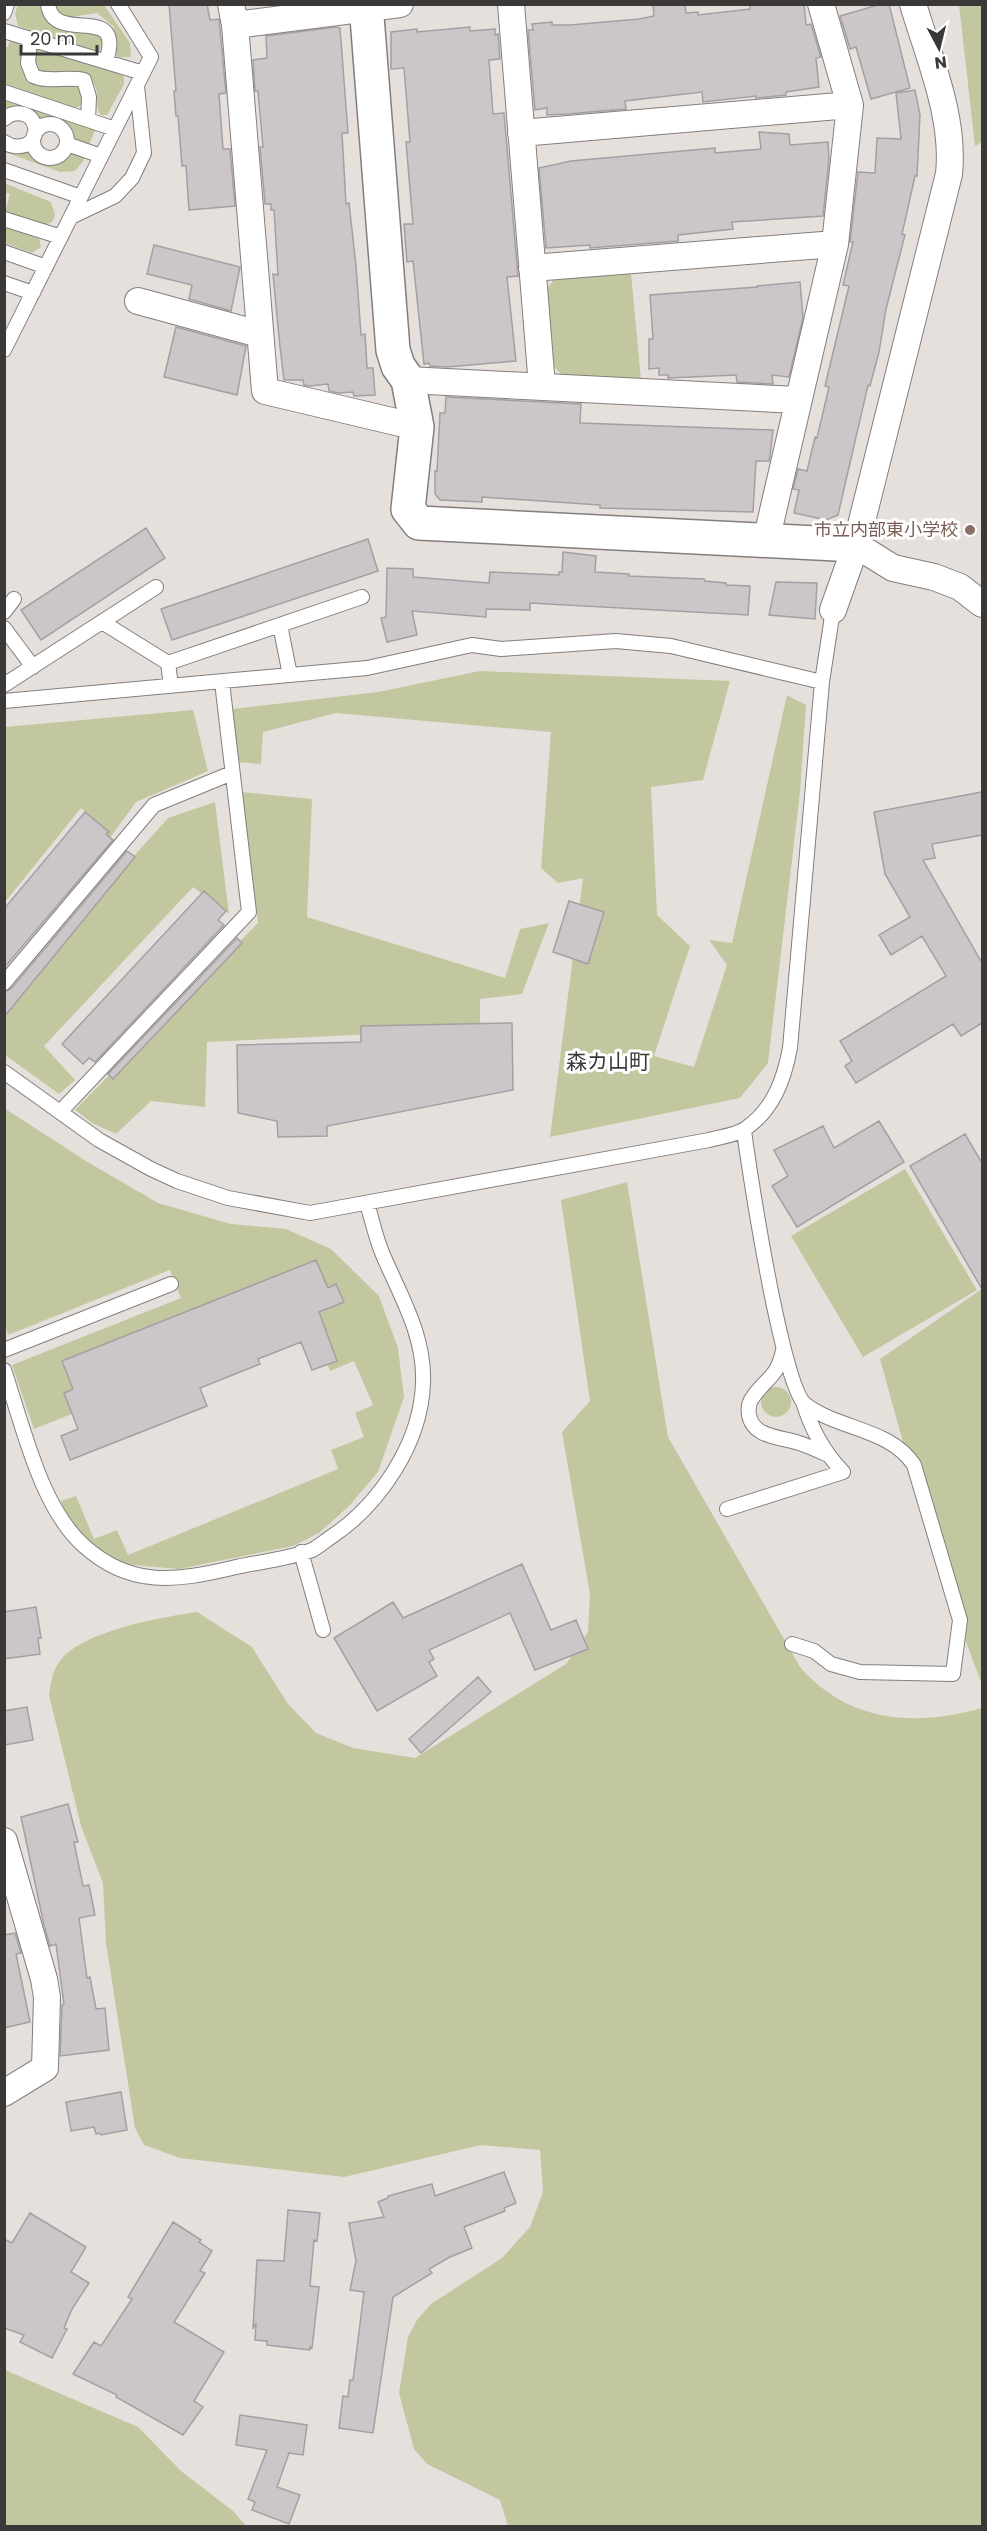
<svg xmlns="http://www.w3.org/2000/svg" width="987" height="2531" font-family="Poppins,'Noto Sans JP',sans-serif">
<rect width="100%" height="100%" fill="#e6e0dd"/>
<path fill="#c2c79f" d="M18,5H42V10L47,18L104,31L103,48L96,53L18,26L15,13Z
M53,5H104L130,43L131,57H118L115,53L114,27L97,13L63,18L53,9Z
M959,5H982V142L975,146Z
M10,41H19L26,76L76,83L83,89L84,105L73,108L5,84L4,54Z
M36,48H42L119,71L124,77V84L107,115H101C95,107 98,102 97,93C92,64 61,72 41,75L37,72L33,53Z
M4,96L96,128L89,145L72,140L70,128C58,119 51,123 38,122C27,120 15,115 5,111Z
M5,147L30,148L34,157C50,164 57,161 70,150L84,156V160L75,171L60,172L5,152Z
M4,183L51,202L55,215L52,222L43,226L5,212L10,194L5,192Z
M5,226L39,238L41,247L32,253L5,243Z
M631,273L641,380L562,375L551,363L545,292L555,278Z
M480,671L730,681L703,780L651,787L657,915L690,946L654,1056L694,1067L727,965L709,940L732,943L787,695L806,705L800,792L768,1063L740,1098L550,1137L583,878L558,883L541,868L551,732L336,713L263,732L261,764L237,762L233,709L378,692Z
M193,710L208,771L136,802L110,838L81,808L5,902V727Z
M242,792L312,799L307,917L505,978L520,929L549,923L522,994L480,999V1029L207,1042L205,1107L151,1101L116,1134L92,1123L75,1110L258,923Z
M215,802L229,914L193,887L44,1046L75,1080L59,1094L5,1055V1000L168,818Z
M4,1108L86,1161L158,1203L231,1224L286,1229L331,1249L379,1296L398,1348L404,1397L378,1472L349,1506L319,1533L293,1546L179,1569L121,1564L97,1548L67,1519L61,1501L76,1496L94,1539L117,1530L128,1555L338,1469L331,1450L364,1437L355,1413L373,1405L354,1361L330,1371L310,1319L34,1429L12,1365L181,1298L170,1270L8,1335L4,1321Z
M905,1169L977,1290L863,1357L791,1236Z
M627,1182L668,1437L800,1667C849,1723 915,1727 982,1708V2526H508L500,2500L427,2464L414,2449L399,2393L408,2337L417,2320L431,2304L502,2258L530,2227L543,2192L540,2150L481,2145L344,2177L180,2158L144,2145L135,2128L106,1943L103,1883L81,1826L49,1695C51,1683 52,1671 60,1661C82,1631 162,1617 197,1612L252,1647L288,1704L316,1733L353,1748L415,1758L566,1664L588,1632L590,1594L562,1432L590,1401L561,1200Z
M982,1289V1685L935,1558L880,1359Z
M761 1402a15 15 0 1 1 30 0a15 15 0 1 1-30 0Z
M5,2370L138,2427L181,2471L233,2511L246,2526H5Z"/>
<path fill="#ccc6c9" stroke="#a49fa2" stroke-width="1.5" d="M169,4H207L210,20L219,19L226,93L219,94L223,149H230L235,206L189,210L186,166H182L178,116H176L174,91H176Z
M653,4H685L686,13L698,12V15L750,9V4H804L806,25L811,24L821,57L816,58L819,87L786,92V95L756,98V96L703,102L702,92L625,101L626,109L567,114L547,115V108L535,110L528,30H533L532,24L552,22V25H570L639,19L654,16Z
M881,4H889L910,88L871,99L856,47L850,49L840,16Z
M336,27L340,28L348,133H342L346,204L349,203L356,266L361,335L365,334L367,368H373L375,395L354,396L353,392L338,393L329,391L328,384L310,386L304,385L303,380H284L280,347L273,274L278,275L274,210H271V204H265L260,147H263L258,91H255L253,60L267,58L266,36Z
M470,27V31L495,29V35L498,34L500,59L489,60L493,114L504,113L518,276L507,277L516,361L447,367L430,366L429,363L424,364L413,261L407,262L404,224H413L406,142H410L404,68L391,69V32L417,29V32Z
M915,90L920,115L917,176H915L902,234L905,235L886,309L879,352L870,386L868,385L838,515L826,520L794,513L799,490L793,489L798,469L807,471L815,437L817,438L829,387L825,386L849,286L843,285L853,242H850L858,172L875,173L877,138L901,139L896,93Z
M759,132L789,134L790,145L828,142L829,159L823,216L732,222L733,229L678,235V241L590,248V245L546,248L539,168L571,161L715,148V153L761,149Z
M154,245L240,267L231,311L189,299L192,285L147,274Z
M800,282L803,318L789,377L772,375L773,384L737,382L736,375L668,378V375H659V368L649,369V339H653L650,295L757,287V286Z
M176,327L246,346L237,395L164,377Z
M446,397L581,404L580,423L773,430L770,456L769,461H756L753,512L600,508V505L482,497V502L440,500L435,494V471H437L440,413H445Z
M146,528L165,558L41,640L21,610Z
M368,539L378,571L172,640L161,609Z
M563,552L596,556L595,572L629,574V576L704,579L705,581L726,583V585L750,586L748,615L530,603V610L486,609V617L412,611L417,635L387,642L381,618L386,617L387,568L413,569V577L489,583L490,572L559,575V572H562Z
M776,582L817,583L815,619L769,615Z
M982,792V835L932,844L935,858L923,860L982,963V1023L961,1036L953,1024L856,1083L845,1066L852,1061L840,1041L946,976L922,936L891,955L879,935L910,917L885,874L874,812Z
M85,812L109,832L106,834L113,840L4,968V909Z
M127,851L135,857L4,1017V992L11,989Z
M204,891L226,911L218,920L224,925L95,1062L89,1058L83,1064L62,1044Z
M569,901L604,912L588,964L553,952Z
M237,938L242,943L113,1079L108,1074Z
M512,1023L513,1090L327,1126V1136L278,1137L277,1121L238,1113L237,1045L361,1042V1026Z
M879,1121L904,1162L797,1227L772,1186L788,1176L774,1150L823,1126L834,1148Z
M965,1134L982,1163V1289L910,1166Z
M316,1260L328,1288L336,1284L344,1302L319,1312L337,1361L312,1370L301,1342L258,1359L260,1364L200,1388L207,1406L70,1460L61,1436L78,1429L64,1393L73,1389L62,1361Z
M522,1564L551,1630L576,1620L588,1649L535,1670L510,1613L429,1650L434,1659L429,1662L437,1676L377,1711L334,1638L393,1602L403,1618Z
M36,1607L41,1638H38L40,1654L4,1659V1612Z
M478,1677L491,1692L421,1753L409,1739Z
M27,1707L33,1740L4,1745V1711Z
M68,1804L78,1842H74L83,1886L89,1885L95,1915L79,1918L87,1978L90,1977L96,2009L105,2008L109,2050L60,2056L62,2005L64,2004L56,1944L50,1946L44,1925L21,1817Z
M15,1933L21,1953L16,1954L30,2022L4,2028V1935Z
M121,2092L127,2130L101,2135L100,2133L96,2134L94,2127L71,2131L66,2102Z
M504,2172L516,2203L504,2208L505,2211L464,2227L472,2248L450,2257L429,2269L432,2273L393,2297L373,2433L339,2428L343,2396L348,2397L350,2380H353L364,2292L350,2290L356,2261L349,2223L384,2217L378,2202L388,2198V2196L432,2184L435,2196Z
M288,2210L320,2213L317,2241L314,2240L310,2286L319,2287L312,2348L310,2347V2350L267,2345V2341L255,2340L256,2323L253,2329L257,2260L284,2261Z
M30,2213L86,2247L71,2272L89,2283L72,2309L64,2328L67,2329L52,2358L20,2342L24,2335L4,2328V2239L12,2243Z
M173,2222L201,2240L199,2242L212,2251L200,2271L205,2273L174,2322L224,2352L194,2401L203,2407L183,2435L116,2397L117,2395L73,2374L94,2342L101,2346L132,2299L128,2297Z
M240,2415L307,2425L303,2455L289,2453L277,2487L300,2495L289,2524L252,2510L255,2502L248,2499L267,2450L236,2445Z"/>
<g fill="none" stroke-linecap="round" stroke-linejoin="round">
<defs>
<path id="lane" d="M48,4C53,47 126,0 106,61
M4,13L7,4
M4,31L143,73
M30,39L28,63L33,76C48,83 67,76 84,80L89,97L88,120
M4,92L115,129
M4,119C14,110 32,111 35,127C38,146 17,151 4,142
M33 141a17 17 0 1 1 34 0a17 17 0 1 1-34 0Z
M67,144L101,156
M4,170L81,197
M71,217L115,196L132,178L144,153L137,86
M4,219L61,237
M4,252L46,267
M4,283L33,293
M4,350L151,57L118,4
M4,612L14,599
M102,622L168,663
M280,625L290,675
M4,628L33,667
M4,685L156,587
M171,686L168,663L362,597
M4,701L367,668L472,645L501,649L616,641L671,646L822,682
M4,983L154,805L232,773
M4,1072L99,1140L151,1169L177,1181L228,1198L310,1213L709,1140C720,1137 736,1135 745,1129C773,1110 784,1080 790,1048L822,682L833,610
M60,1112L249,912L222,682
M744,1130C749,1170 782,1385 805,1404C838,1430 890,1428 914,1465L960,1620L953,1674L860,1672L831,1664L814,1651L792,1644
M4,1350L171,1284
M783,1350C778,1377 766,1378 753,1397C749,1402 748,1409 749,1415C753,1438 782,1437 799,1443C808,1446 817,1450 826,1454
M4,1370C23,1425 40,1507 84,1546C131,1588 176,1581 232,1568C257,1562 289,1559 312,1550C318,1547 325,1541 331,1537C379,1505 421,1444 423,1383C425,1336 401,1297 383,1255C376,1239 372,1220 367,1203
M727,1509L843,1472C823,1451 812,1430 803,1402
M301,1552L323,1630"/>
<path id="street" d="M231,4L235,25L265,391L417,427
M511,4L542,386
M235,25L400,4
M521,133L850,105
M532,268L835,244
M138,301L259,334
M408,380L797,400
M766,541L835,244L850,105L821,4
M856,545L893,568L934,577L960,587L982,604
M833,610L856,545L949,174C955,117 929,58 913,4
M4,1841L44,1979L47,1997L45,2068L4,2093"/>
<path id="secondary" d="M366,4L393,350L398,366L408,380L417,427L408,509L419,523L856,545"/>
</defs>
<use href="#lane" stroke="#847e7c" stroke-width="16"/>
<use href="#street" stroke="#847e7c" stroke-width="28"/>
<use href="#secondary" stroke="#847e7c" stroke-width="36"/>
<use href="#lane" stroke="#fff" stroke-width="14"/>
<use href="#street" stroke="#fff" stroke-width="26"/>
<use href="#secondary" stroke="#fff" stroke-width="33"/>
</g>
<circle fill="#8d6e63" stroke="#fff" stroke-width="2" cx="970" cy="530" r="6"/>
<g text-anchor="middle" stroke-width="6" stroke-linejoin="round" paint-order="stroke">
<g font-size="18" fill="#785e54" stroke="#fff" text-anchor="end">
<text x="958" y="536">市立内部東小学校</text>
</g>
<g font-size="21" fill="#3b3938" stroke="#fff">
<text x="608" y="1069">森カ山町</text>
</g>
</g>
<rect width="987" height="2531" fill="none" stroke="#3b3938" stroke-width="12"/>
<g transform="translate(939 48) rotate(173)" stroke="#ffffff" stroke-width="4.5" paint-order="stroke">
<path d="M0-4.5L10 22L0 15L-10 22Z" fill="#3b3938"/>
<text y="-9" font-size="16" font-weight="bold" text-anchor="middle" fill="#3b3938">N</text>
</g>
<path d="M21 45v9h76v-9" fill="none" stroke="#3b3938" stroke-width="3"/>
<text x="30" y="45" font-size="18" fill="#3b3938" stroke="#ffffff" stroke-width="4.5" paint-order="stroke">20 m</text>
</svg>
